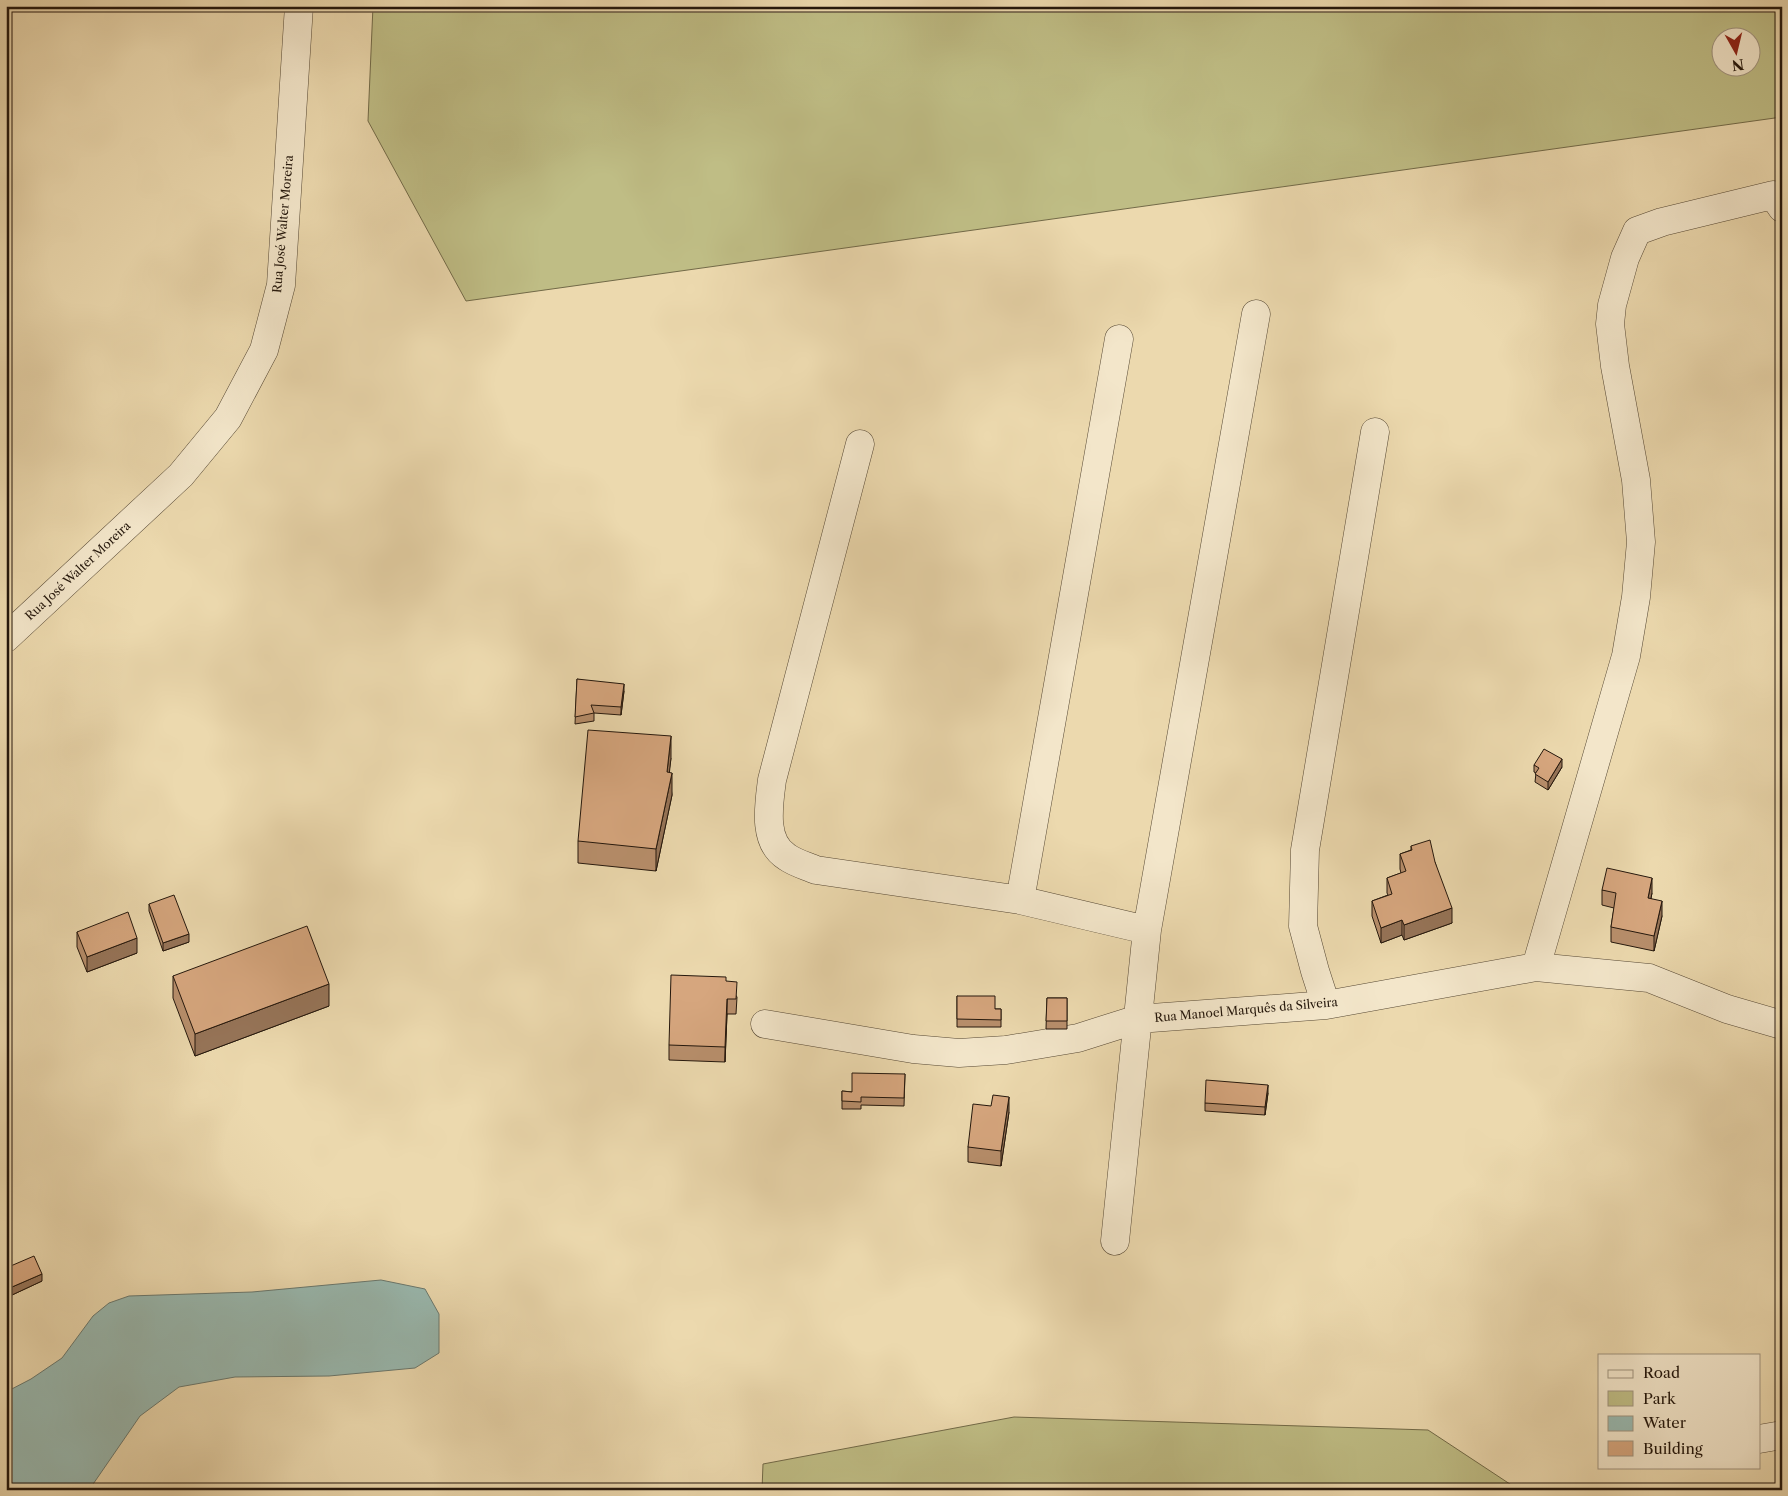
<svg xmlns="http://www.w3.org/2000/svg" width="1788" height="1496" font-family="'Libre Caslon Text',serif">
<rect width="100%" height="100%" fill="#ecd9ae"/>
<filter id="stains"><feTurbulence type="fractalNoise" baseFrequency=".004" numOctaves="4"/><feColorMatrix values="0 0 0 0 .2 0 0 0 0 .09 0 0 0 0 .02 0 0 0 .5 -.17"/></filter>
<radialGradient id="worn" r=".72"><stop offset=".6" stop-color="#630" stop-opacity="0"/><stop offset="1" stop-color="#630" stop-opacity=".3"/></radialGradient>
<path fill="#bfbd85" stroke="#726a48" fill-rule="evenodd" d="M373,6H1782V117L466,301L368,121ZM1720,38H1750V68H1720Z
M1014,1417L1428,1430L1519,1490H762L763,1464Z"/>
<path fill="#99b9b0" stroke="#6a786e" d="M381,1280L425,1289L439,1314V1353L415,1368L329,1376L235,1377L179,1387L140,1416L89,1490H6V1392L31,1379L62,1358L93,1316L109,1303L129,1296L252,1292Z"/>
<g fill="none" stroke-linecap="round" stroke-linejoin="round">
<defs>
<path id="minor" d="M860,444L772,780C769,804 762,842 787,857C795,863 807,866 816,870L1020,900L1147,930
M6,638L181,475L228,418L264,350L281,285L299,6
M1020,900L1119,339
M1536,967L1626,656L1636,597L1641,542L1636,480L1615,366L1610,324L1612,305L1625,258L1637,231L1662,222L1773,195L1782,208
M1326,1005L1315,971L1303,926L1305,850L1375,432
M765,1024L913,1049L959,1053L1006,1050L1078,1038L1138,1019L1326,1005L1536,967L1649,978L1727,1009L1782,1025
M1115,1241L1147,930L1256,314
M1759,1439L1782,1435"/>
</defs>
<use href="#minor" stroke="#564834" stroke-width="29"/>
<use href="#minor" stroke="#f3e6ca" stroke-width="28"/>
</g>
<path fill="#b88f6c" stroke="#24170c" d="M577,679L624,691L621,715L594,713V721L575,724Z
M671,758L669,772L672,795L656,871L578,863V841Z
M1534,765L1562,767L1548,790L1535,782L1536,773L1534,772Z
M1411,846L1435,862L1452,923L1404,940L1402,935L1381,943L1372,916V901L1388,895L1387,893V878L1401,873L1400,869V854L1411,850Z
M1602,890L1652,893L1651,898L1662,916L1654,951L1611,942V927L1614,908L1602,905Z
M149,904L189,942L163,951L149,911Z
M77,932L137,953L87,972L77,947Z
M173,976L329,1006L195,1056L173,998Z
M726,981L737,997L736,1014H727L725,1062L669,1060V1045Z
M957,996L995,1009H1001V1027H957Z
M1047,998H1067V1029H1046Z
M905,1074L904,1106L861,1105V1109H842V1091L852,1092Z
M1268,1093L1265,1115L1205,1111V1103Z
M991,1106L1009,1112L1001,1166L968,1162V1147Z
M6,1268L42,1281L12,1295L6,1281Z"/>
<path fill="#967458" stroke="#24170c" d="M624,684V691L621,715V707Z
M671,736V758L667,794V772Z
M1562,759V767L1548,790V782Z
M672,773V795L656,871V849Z
M1652,878V893L1648,913V898Z
M1662,901V916L1654,951V936Z
M1452,908V923L1404,940V925Z
M1402,920V935L1381,943V928Z
M189,934V942L163,951V943Z
M137,938V953L87,972V957Z
M329,984V1006L195,1056V1034Z
M727,999V1014L725,1062V1047Z
M1268,1085V1093L1265,1115V1107Z
M1009,1097V1112L1001,1166V1151Z
M42,1274V1281L12,1295V1287Z"/>
<path fill="#d6a67e" stroke="#24170c" d="M577,679L624,684L621,707L591,705L594,713L575,717Z
M588,730L671,736L667,772L672,773L656,849L578,841Z
M1544,749L1562,759L1548,782L1535,774L1539,768L1534,765Z
M1430,840L1435,862L1452,908L1404,925L1402,920L1381,928L1372,901L1392,894L1387,878L1406,871L1400,854L1412,850L1411,846Z
M1607,868L1652,878L1648,898L1662,901L1654,936L1611,927L1616,893L1602,890Z
M174,895L189,934L163,943L149,904Z
M128,912L137,938L87,957L77,932Z
M307,926L329,984L195,1034L173,976Z
M671,975L726,977V981L737,982L736,999H727L725,1047L669,1045Z
M957,996H995V1009H1001V1020L957,1019Z
M1047,998H1067V1021H1046Z
M852,1073L905,1074L904,1098L861,1097V1102L842,1101V1091L852,1092Z
M1206,1080L1268,1085L1265,1107L1205,1103Z
M993,1095L1009,1097L1001,1151L968,1147L973,1104L991,1106Z
M34,1256L42,1274L12,1287L6,1274V1268Z"/>
<g text-anchor="middle" stroke-width="4" stroke-linejoin="round" paint-order="stroke">
<g font-size="12" fill="#24170c" stroke="#f3e6ca">
<text transform="translate(283 224) rotate(-85)" y="4">Rua José Walter Moreira</text>
<text transform="translate(78 571) rotate(-43)" y="4">Rua José Walter Moreira</text>
<text transform="translate(1246 1010) rotate(-5)" y="4">Rua Manoel Marquês da Silveira</text>
</g>
</g>
<rect width="1788" height="1496" fill="none" stroke="#ecd9ae" stroke-width="25"/>
<rect x="8" y="8" width="1773" height="1481" fill="none" stroke="#24170c" stroke-width="2.5"/>
<rect x="12" y="12" width="1763" height="1471" fill="none" stroke="#24170c"/>
<rect x="1598" y="1354" width="162" height="115" fill="#f3e6ca" stroke="#a0937e"/>
<rect x="1608" y="1370" width="25" height="8" fill="#f3e6ca" stroke="#a0937e"/>
<text x="1643" y="1378" font-size="15" fill="#24170c">Road</text>
<rect x="1608" y="1391" width="25" height="15" fill="#bfbd85" stroke="#a0937e"/>
<text x="1643" y="1404" font-size="15" fill="#24170c">Park</text>
<rect x="1608" y="1416" width="25" height="15" fill="#99b9b0" stroke="#a0937e"/>
<text x="1643" y="1428" font-size="15" fill="#24170c">Water</text>
<rect x="1608" y="1441" width="25" height="15" fill="#d6a67e" stroke="#a0937e"/>
<text x="1643" y="1454" font-size="15" fill="#24170c">Building</text>
<g transform="translate(1736 52) rotate(172)"><circle r="24" fill="#f3e6ca" stroke="#a0937e"/>
<path d="M0-4L9 19L0 12L-9 19Z" fill="#8f2418"/>
<text y="-8" font-size="14" font-weight="bold" text-anchor="middle" fill="#24170c">N</text>
</g>
<rect width="100%" height="100%" filter="url(#stains)"/>
<rect width="100%" height="100%" fill="url(#worn)"/>
</svg>
